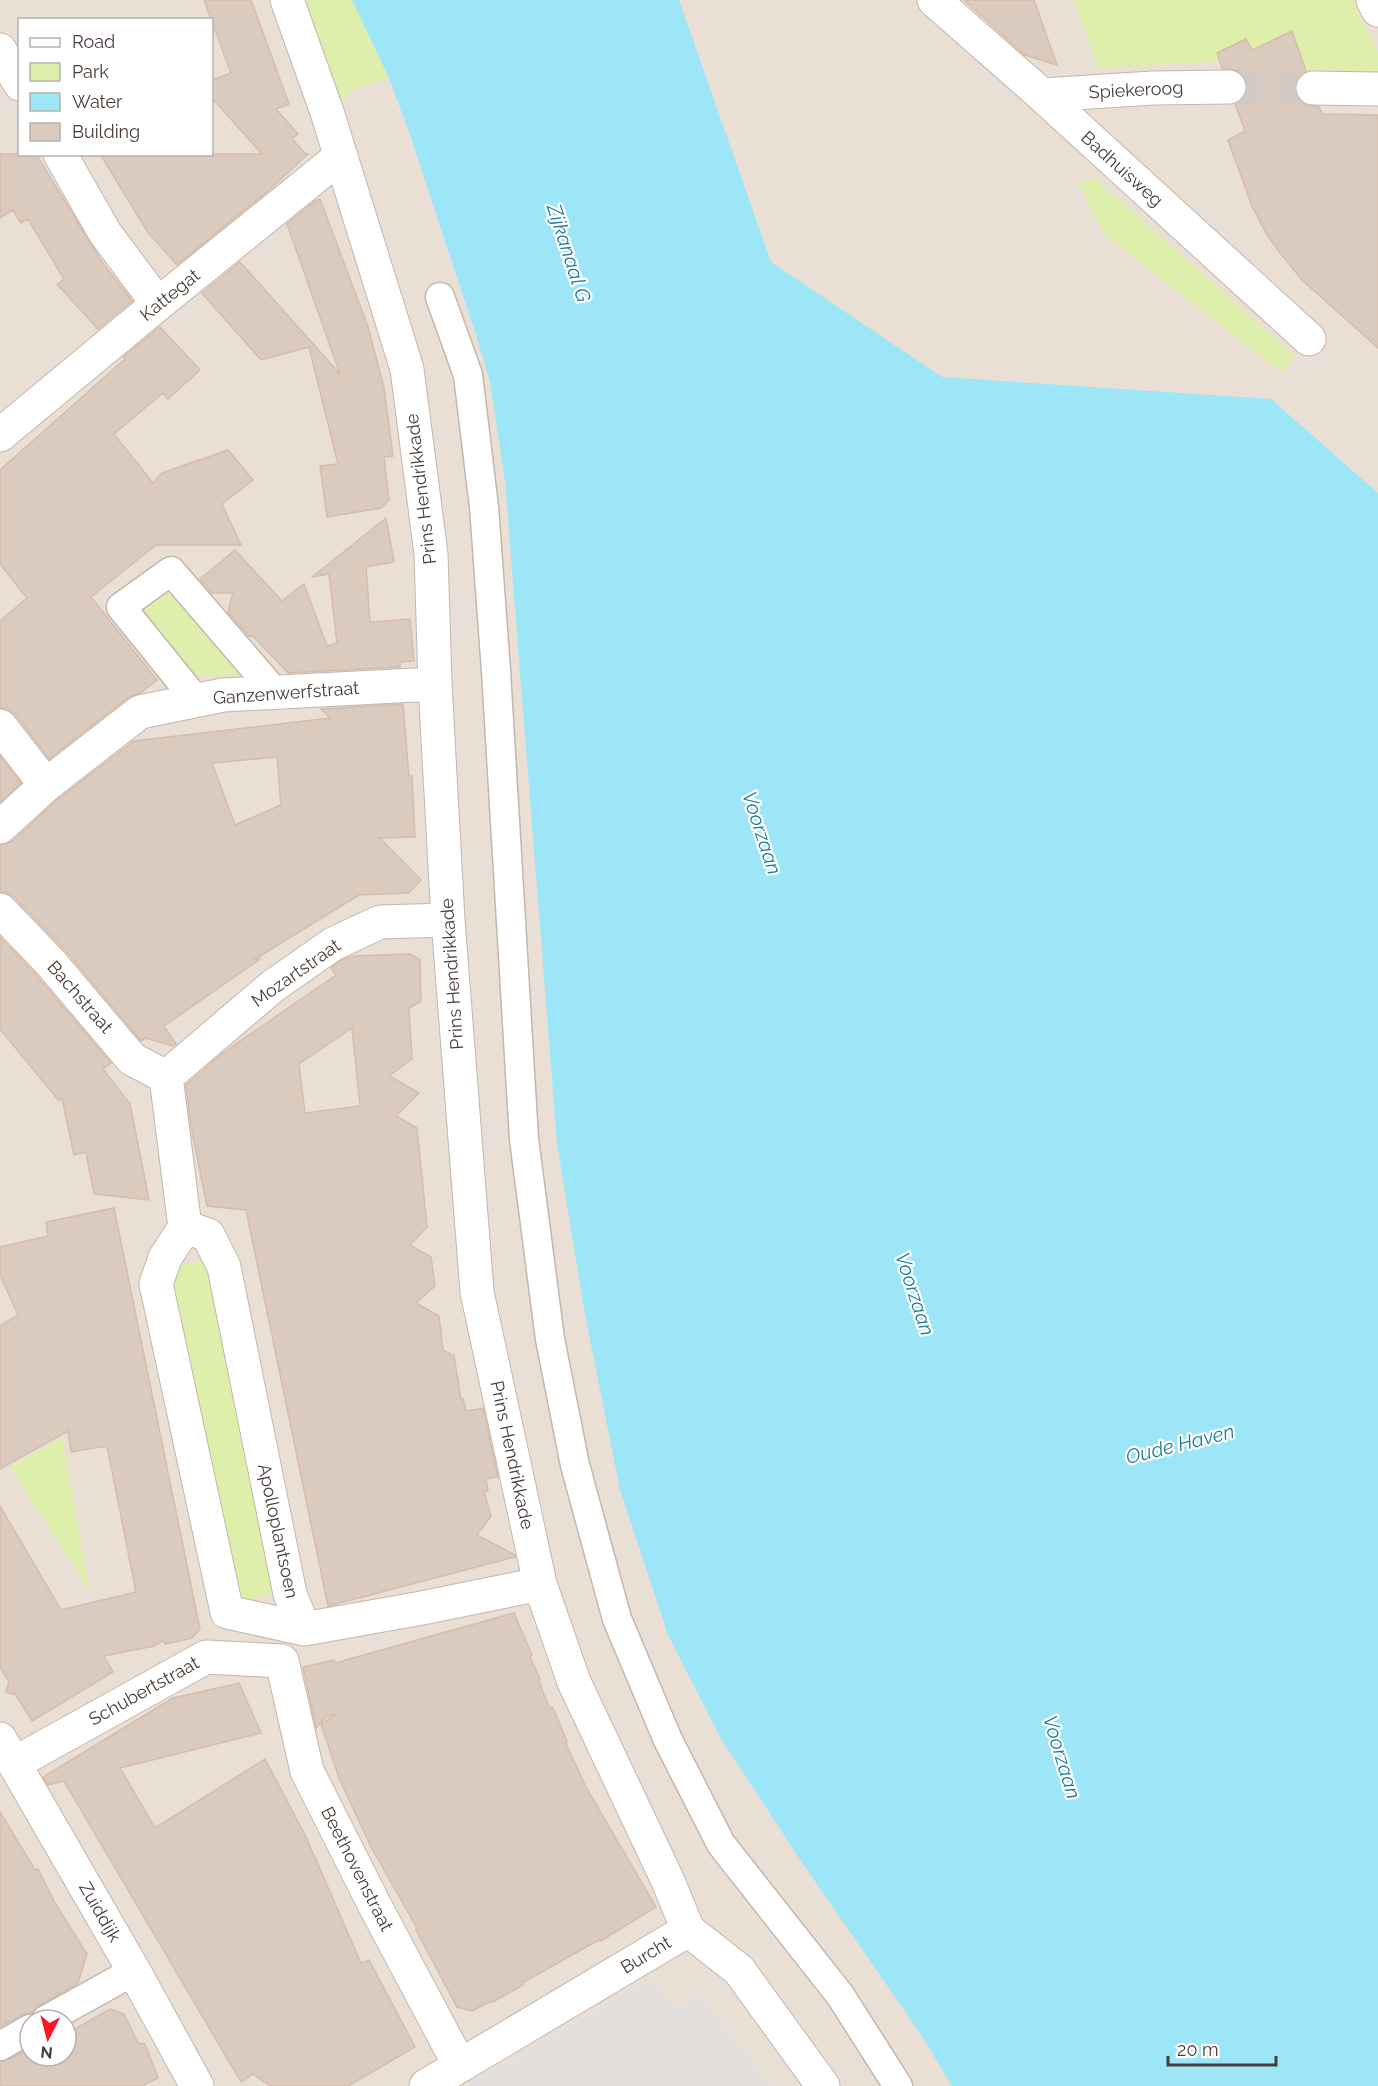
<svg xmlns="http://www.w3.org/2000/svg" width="1378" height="2086" font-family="Raleway,sans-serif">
<rect width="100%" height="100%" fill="#f5eee7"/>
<path fill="#eadfd4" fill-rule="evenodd" d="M0,0H1378V2086H0ZM20,20H212V154H20ZM30,2020H66V2056H30Z"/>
<path fill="#deeeab" d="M306,0H352L389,78L352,90L339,103Z
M1074,0H1352L1378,50V71L1303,70L1225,61L1098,68Z
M1094,178L1295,356L1282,373L1104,234L1079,184Z
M170,583L251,674L186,676L131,611Z
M209,1260L276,1593L242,1601L232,1583L173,1289L177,1265Z
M62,1437L90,1591L10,1467Z"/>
<path fill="#e3dfdc" d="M650,1979L677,2008L700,1995L772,2086H467Z"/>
<path fill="#9de6f8" d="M352,0H679L771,262L942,377L1271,399L1378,493V2086H952L922,2036L803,1864L721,1739L668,1635L620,1490L583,1304L557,1143L505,481L490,382L477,338L409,132L389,78Z"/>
<path fill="#dbcabe" stroke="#d4bdad" stroke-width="1.5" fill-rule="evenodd" d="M204,0H251L289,104L276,109L298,134L292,139L306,154H308L270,189L177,265L147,231L100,154H262L212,98V80L231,73Z
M964,0H1034L1057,65L1025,55Z
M1292,31L1306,71L1297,78L1294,87L1296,97L1303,104L1319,107L1322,114L1378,115V348L1302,280L1277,249L1266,233L1252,206L1228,140L1245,131L1235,104L1245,97L1248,86L1245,78L1239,71L1222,68L1217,53L1246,39L1252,50Z
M0,154H36L102,262L132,301L98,329L57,284L64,279L28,219L21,223L13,210L0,218Z
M320,199L368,327L384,388L393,456L384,457L389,500L381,508L327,517L320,466L338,464L309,347L261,360L202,293L240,262L340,374L287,224L315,201Z
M160,327L200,370L168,399L163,393L114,434L153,483L162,473L228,450L253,480L222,504L241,545H156L91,597L157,680L140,693L129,697L49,759L15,714L8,709L0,708V621L27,598L0,564V470L125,359L123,357Z
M386,518L394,562L366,567L370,622L410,619L414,661L400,662V667L288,673L254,637L249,636L228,612L233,593H212L200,579L235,550L282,601L304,584L327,646L337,643L329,574L312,577Z
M403,704L409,776H412L415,837L380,838L421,880L409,893L359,895L255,959H260L164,1026L176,1044L173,1046L146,1038L141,1041L64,949L14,897L6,892H0V845L13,841L58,799L134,741L330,718L321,709ZM277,757L281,805L235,825L212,763Z
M0,756L21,783L0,802Z
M0,937L36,975L111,1063L103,1069L130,1104L149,1200L94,1194L86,1152L74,1155L62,1098L59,1101L0,1029Z
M410,954L420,960L421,1001L409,1008L412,1059L389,1076L419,1093L396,1116L417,1128L427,1227L410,1245L431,1257L435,1286L416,1303L439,1316L443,1350L454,1356L461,1399H463L466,1411L483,1408L498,1477L486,1479L488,1491L484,1492L491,1516L477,1535L515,1555V1557L328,1606L246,1210L207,1206L191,1127L186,1085L223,1053L336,975L331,968L342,960L352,956ZM352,1028L360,1106L305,1113L299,1064Z
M114,1208L200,1629L192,1638L165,1644L164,1640L154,1646L104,1656L113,1672L32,1721L16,1695L6,1692L9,1682L0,1667V1506L61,1610L136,1592L107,1446L71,1452L68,1431L0,1469V1326L18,1315L0,1275V1247L48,1236L46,1222Z
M514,1613L532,1655L530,1657L540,1679L539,1681L544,1695L549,1707L553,1708L567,1741L566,1744L587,1789L656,1907L601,1941L599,1940L586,1947L524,1982L523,1985L493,2002H489L472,2011L457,2007L416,1930H418L371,1847L339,1778L321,1724L337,1714L326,1717L316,1728L303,1667L334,1660L335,1663Z
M239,1683L261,1733L120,1768L155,1828L265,1759L306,1837L361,1963L369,1960L415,2047L348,2086H270L253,2074L241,2082L64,1781L48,1785L43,1777L173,1698Z
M0,1812L35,1870L38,1869L55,1903L87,1954L78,1983L38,2006L31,2013L22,2015L0,2027Z
M110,2009L124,2014L138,2043L145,2044L158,2078L142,2086H0V2062L8,2060L30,2048V2056H66V2034Z"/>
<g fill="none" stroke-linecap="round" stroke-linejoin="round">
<path stroke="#d3cbc3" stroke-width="33" stroke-dasharray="33 16" stroke-linecap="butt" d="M1229,87L1313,88"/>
<defs>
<path id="pedestrian" d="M440,297L468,375L484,507L496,671L524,1139L550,1339L575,1465L617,1619L668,1740L721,1844L840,1995L898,2086
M196,700L121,607L171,571L274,691
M46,2020L134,1971
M0,2046L30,2029"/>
<path id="minor" d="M287,0L327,112L407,369L431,554L435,684L448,920L477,1292L540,1584L574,1682L668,1881L688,1930L739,1970L823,2086
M934,0L1042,95L1309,339
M1373,0L1378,10
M0,50L20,84
M1313,88L1378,89
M1042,95L1153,88L1229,87
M60,154L105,233L158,304
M0,435L158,304L341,156
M0,726L46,785
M0,827L46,785L140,712L223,695L435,684
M0,910L50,962L132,1059L166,1077
M166,1077L185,1227L165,1258L156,1284L227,1612L304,1629L422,1608L540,1584
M166,1077L273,986L333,944L380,922L448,920
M185,1227L208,1235L224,1267L290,1594L304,1629
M0,1739L134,1971L197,2086
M15,1763L206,1657L282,1661L307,1771L374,1904L460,2066
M426,2086L688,1930"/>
</defs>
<use href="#pedestrian" stroke="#c5b6ab" stroke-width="31"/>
<use href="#minor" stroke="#c5b6ab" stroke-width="35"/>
<use href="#pedestrian" stroke="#fff" stroke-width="28"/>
<use href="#minor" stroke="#fff" stroke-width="33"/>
</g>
<g text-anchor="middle" stroke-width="4.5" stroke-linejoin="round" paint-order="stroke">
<g font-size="18" fill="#493d35" stroke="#fff">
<text transform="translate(1136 90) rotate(-3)" y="6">Spiekeroog</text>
<text transform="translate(1122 169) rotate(42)" y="6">Badhuisweg</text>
<text transform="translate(170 295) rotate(-39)" y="6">Kattegat</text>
<text transform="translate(421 489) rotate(-97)" y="6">Prins Hendrikkade</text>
<text transform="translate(286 693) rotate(-4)" y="6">Ganzenwerfstraat</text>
<text transform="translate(296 973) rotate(-35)" y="6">Mozartstraat</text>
<text transform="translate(452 974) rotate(-94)" y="6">Prins Hendrikkade</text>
<text transform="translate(80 997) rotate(49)" y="6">Bachstraat</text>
<text transform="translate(512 1455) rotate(78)" y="6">Prins Hendrikkade</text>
<text transform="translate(278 1531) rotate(78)" y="6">Apolloplantsoen</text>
<text transform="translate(144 1691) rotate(-29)" y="6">Schubertstraat</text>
<text transform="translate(357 1869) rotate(63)" y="6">Beethovenstraat</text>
<text transform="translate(100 1912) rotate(60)" y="6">Zuiddijk</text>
<text transform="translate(646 1955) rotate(-31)" y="6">Burcht</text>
</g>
<g font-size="20" font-style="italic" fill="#1d7c96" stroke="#fff">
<text transform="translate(569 253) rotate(72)" y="7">Zijkanaal G</text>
<text transform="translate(762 833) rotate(72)" y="7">Voorzaan</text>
<text transform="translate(915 1294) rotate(72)" y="7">Voorzaan</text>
<text transform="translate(1180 1444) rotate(-14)" y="7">Oude Haven</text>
<text transform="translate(1062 1757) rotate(73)" y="7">Voorzaan</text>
</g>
</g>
<rect x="18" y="18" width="195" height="138" fill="#ffffff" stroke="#b6b1ae" stroke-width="1.5"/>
<rect x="30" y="38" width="30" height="9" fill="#ffffff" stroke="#b6b1ae" stroke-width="1.5"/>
<text x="72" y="48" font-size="18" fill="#493d35">Road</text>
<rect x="30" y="63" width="30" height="18" fill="#deeeab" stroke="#b6b1ae" stroke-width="1.5"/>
<text x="72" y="78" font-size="18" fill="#493d35">Park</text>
<rect x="30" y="93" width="30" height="18" fill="#9de6f8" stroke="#b6b1ae" stroke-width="1.5"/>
<text x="72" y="108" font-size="18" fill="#493d35">Water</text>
<rect x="30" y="123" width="30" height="18" fill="#dbcabe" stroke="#b6b1ae" stroke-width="1.5"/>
<text x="72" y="138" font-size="18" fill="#493d35">Building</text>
<g transform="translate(48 2038) rotate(186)"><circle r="28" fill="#ffffff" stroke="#b6b1ae" stroke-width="1.5"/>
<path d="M0-4.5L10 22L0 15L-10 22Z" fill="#ff1422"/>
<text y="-9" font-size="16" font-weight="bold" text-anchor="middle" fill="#493d35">N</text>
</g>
<path d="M1168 2056v9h108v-9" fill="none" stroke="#493d35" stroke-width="3"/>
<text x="1177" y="2056" font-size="18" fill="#493d35" stroke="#ffffff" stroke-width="4.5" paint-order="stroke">20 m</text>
</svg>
